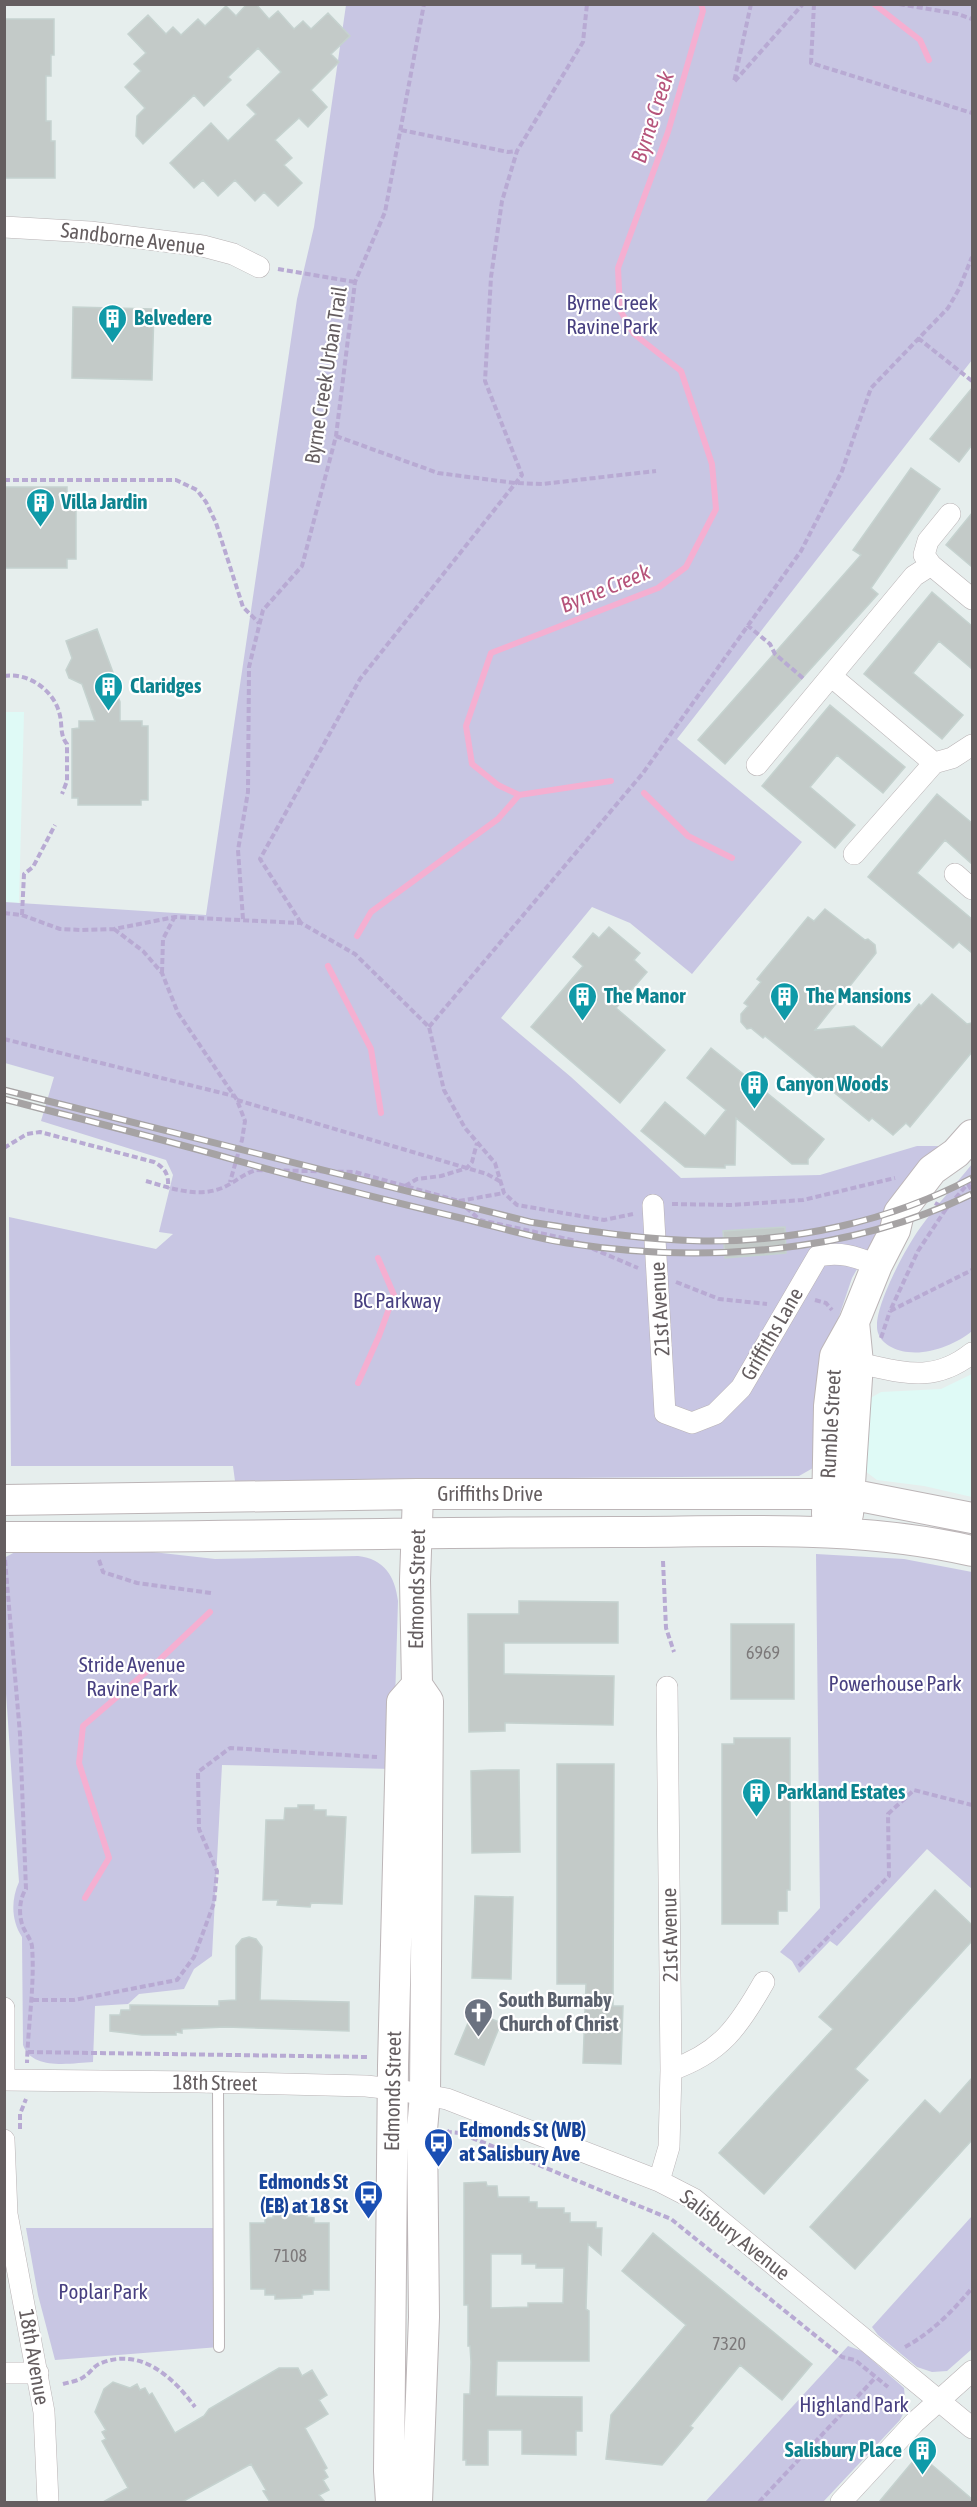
<svg xmlns="http://www.w3.org/2000/svg" width="977" height="2507" font-family="'Asap Condensed',sans-serif">
<rect width="100%" height="100%" fill="#e6eeed"/>
<path fill="#dffaf6" d="M5,712H24L19,903L5,902Z
M972,1374V1497L924,1486L877,1480L865,1471L867,1400L881,1392L941,1389Z"/>
<path fill="#c8c6e3" d="M346,5H972V360L677,739L802,842L692,974L630,923L592,907L501,1018L571,1077L681,1178L820,1175L917,1146H943L891,1209L852,1278L831,1340L813,1468L799,1476L235,1481L233,1466H11L9,1217L156,1249L173,1234L159,1232L173,1175L166,1160L41,1121L54,1077L5,1063L4,902L206,915L297,299L314,227Z
M972,1164V1331C957,1344 929,1355 908,1352C894,1351 876,1342 877,1325C877,1302 906,1247 920,1228C936,1206 955,1185 972,1164Z
M126,1549L215,1559L358,1556C384,1559 395,1576 398,1601L393,1769L222,1765L212,1956L194,1969L184,1989L139,1994L128,2004L95,2006L93,2062C72,2063 32,2071 23,2045L22,1937C11,1921 11,1899 19,1882L5,1679L4,1558L15,1552Z
M816,1554L904,1559L972,1572V1889L927,1849L837,1946L830,1941L799,1973L792,1961L780,1952L820,1908Z
M972,2216V2349L947,2371L932,2372L917,2367L878,2335L872,2327Z
M26,2228H219V2347L55,2360L38,2295Z
M848,2346L862,2351L904,2388L906,2408L900,2420L823,2502H705Z"/>
<g fill="none" stroke-linecap="round" stroke-linejoin="round">
<path stroke="#f5afd1" stroke-width="6" d="M874,4L920,40L929,60
M644,793L688,836L732,858
M519,795L611,781
M357,936L371,912L498,819L519,795L498,785L472,764L466,726L491,653L658,588L686,567L716,509L712,464L681,371L634,334L620,310L618,268L668,132L703,11L701,4
M328,966L371,1049L381,1113
M358,1383L379,1336L394,1295L378,1258
M85,1898L109,1858L79,1763L83,1726L152,1667L210,1612"/>
</g>
<path fill="#c3cac8" stroke="#c5d2cf" stroke-width="1.5" fill-rule="evenodd" d="M247,4H256L269,19L278,11L294,29L303,21L311,29L328,13L350,36L331,54L339,62L311,90L327,107L308,127L299,118L275,140L292,158L284,165L302,183L278,206L264,192L255,201L235,180L218,196L203,180L194,188L170,163L211,123L228,141L256,114L247,105L281,72L258,48L228,77L231,80L204,106L194,95L143,144L136,136L137,116L145,108L125,87L141,71L134,64L146,53L128,34L148,15L166,34L173,27L181,35L198,19L205,26L226,6L236,16Z
M4,19H54V55H51V76H46V121H51V141H55V178H4Z
M73,307L154,309L152,380L72,378Z
M972,388V445L959,462L930,439Z
M911,468L940,489L871,588L878,594L725,764L698,740L861,555L853,550Z
M4,487H67V495H76V559H67V568H4Z
M972,513V567L946,545Z
M932,592L972,626V669L939,641L913,673L963,715L942,739L864,674Z
M97,629L118,686L115,688L120,702V721H142V726H148V800H141V805H78V798H72V729L79,728V721H95L82,684L69,678L66,670L72,658L66,641Z
M830,705L905,767L883,793L837,755L810,787L855,825L835,848L762,786Z
M937,794L972,823V864L945,840L917,873L972,919V953L959,942L953,948L868,877Z
M825,909L865,940L868,939L875,945L876,953L815,1030L854,1026L882,1048L919,1004L921,1006L932,994L967,1024L972,1023V1052L910,1127L906,1123L893,1135L872,1118L869,1121L765,1036L763,1038L751,1028L747,1029L741,1022V1014L748,1006L744,1003L761,982L757,979L808,917L814,921Z
M609,927L640,953L634,960L647,972L616,1008L665,1050L620,1103L531,1027L583,966L573,957L593,933L599,938Z
M711,1048L824,1139L808,1159V1164H792L736,1118L735,1165H725V1168L685,1167L641,1131L665,1102L705,1136L726,1110L687,1078Z
M785,1227L786,1253L725,1258L723,1231Z
M519,1601L618,1602V1643H504V1674L614,1676L613,1725L505,1723V1731L469,1732L468,1614H519Z
M731,1624H794V1699H731Z
M734,1738H790V1890H787V1911H778V1924H722V1744H734Z
M557,1764H614L613,2006H623L621,2064L583,2063L586,1984H557Z
M492,1770H519L520,1852L472,1853L471,1771Z
M298,1805H314V1810H326V1816L346,1817L342,1904L311,1903L310,1907L277,1905L278,1900H263L266,1820H284L285,1808H298Z
M935,1890L972,1925V1941L855,2069L868,2080L764,2194L719,2153L833,2029L819,2017Z
M475,1896L513,1897L511,1979L472,1978Z
M249,1937L256,1939L262,1947L260,2000L349,2002V2031L225,2027L182,2029V2033L176,2032V2035H142L110,2031V2015H120L121,2010H130V2005L219,2006V2001L236,2000V1946L242,1939Z
M473,2011L501,2023L484,2065L455,2054Z
M972,2078V2140L855,2269L810,2227L925,2100L940,2114Z
M486,2182L487,2186H497L498,2197H529V2202H537V2208H564V2213H570V2222H596V2228H602L601,2255L588,2244L586,2309L589,2311V2361H497L496,2396L582,2397V2431H576V2455L522,2454V2430H488V2465H466V2460H463L464,2394H470L471,2362L470,2346H468V2305H464V2183ZM491,2254H522V2264H536V2268H564L563,2303H528V2307L491,2308Z
M307,2214V2217L314,2218V2223H329V2290H313V2294L302,2295V2298L275,2299V2295H265V2289H251L250,2223H265V2218H273V2215Z
M653,2233L812,2364L782,2400L740,2365L690,2426L693,2428L662,2465L606,2459L611,2415L686,2325L622,2271Z
M279,2368H298L302,2376L312,2370L327,2395L319,2400L328,2414L305,2428L327,2468L324,2470L328,2477L323,2480L329,2490L319,2495L325,2502H270L263,2491L266,2490L251,2464L182,2502H103L128,2488L102,2441L106,2439L102,2432L106,2430L95,2412L104,2389L113,2382L130,2388L137,2384L140,2390L145,2388L149,2395L152,2393L175,2433L204,2416L209,2409Z
M919,2454L972,2499V2502H879Z"/>
<g fill="none" stroke-linecap="round" stroke-linejoin="round">
<defs>
<path id="lane" d="M218,2083L219,2347"/>
<path id="street" d="M4,227L90,232L203,246L233,254L259,267
M931,565L972,599
M831,676L934,763
M757,765L914,576L931,565L924,555L928,541L950,514
M854,854L934,763L952,758L972,745
M955,874L972,889
M653,1205L665,1413L692,1423L715,1414L741,1388L818,1256C841,1251 856,1257 877,1265
M858,1363C902,1372 933,1384 972,1353
M4,2008V2073
M671,2070C721,2053 739,2026 764,1982
M4,2080L199,2082L366,2086L393,2089L447,2099L659,2181L694,2199L972,2428
M4,2140L7,2214L44,2412L48,2502
M659,2181L669,2147L671,2070L667,1687
M4,2373H38
M841,2502L914,2423L972,2371"/>
<path id="secondary" d="M4,1500L418,1494H849L972,1518
M827,1514L829,1406L835,1356L854,1322L877,1265L895,1230L899,1213L932,1170L956,1153L972,1135
M848,1514L858,1363L854,1322
M4,1537C208,1538 411,1532 614,1532C734,1532 855,1524 972,1551
M391,2502L389,2471L393,2066L402,1702L417,1685
M417,2502L424,2317L422,2130L425,2095L428,1701L417,1685L415,1580L418,1494"/>
</defs>
<use href="#lane" stroke="#b9b3b5" stroke-width="12"/>
<use href="#street" stroke="#b9b3b5" stroke-width="22"/>
<use href="#secondary" stroke="#bcb5b7" stroke-width="32"/>
<path stroke="#b8aad3" stroke-width="4" stroke-dasharray="6 3" stroke-linecap="butt" d="M751,4L734,82L803,4
M814,4L811,63L972,113
M899,4L958,14L972,19
M401,130L508,152L517,151
M278,269L355,282
M918,338L972,381
M336,436L438,473L515,483L542,484L656,471
M4,480H176L197,490L206,502L216,523L243,607L259,623
M747,625L770,644L775,654L804,679
M4,676C28,672 53,690 59,712C63,724 59,734 67,744V781L62,794
M4,913L22,915L60,929L82,930L114,929L175,917L301,923L355,954L429,1027L444,1090L465,1128L495,1163L504,1193L517,1205L604,1220L633,1214
M22,915L24,874L33,867L55,825
M243,919L238,850L248,792L249,667L263,610L302,566L336,436L355,282L385,212L424,4
M301,923L260,859L360,679L522,475L485,381L491,277L502,201L517,151L583,42L587,4
M114,929L143,951L162,973L178,1013L237,1100L245,1121L242,1140L230,1182
M162,973L163,939L174,918
M429,1027L643,773L801,551L842,471L871,388L948,308L959,289L972,257
M4,1039L234,1096
M237,1100L487,1174L501,1182
M4,1148L27,1134L40,1132L154,1162C165,1168 169,1174 168,1188
M146,1181C170,1188 197,1198 222,1188C234,1183 243,1174 256,1170L355,1172L459,1201L480,1220L572,1240L638,1268
M968,1184L972,1191
M405,1186L417,1179L441,1176L467,1168L472,1162L477,1143
M459,1201L504,1193
M935,1203L946,1209L972,1179
M672,1204L732,1205L803,1200L895,1178
M946,1209L918,1251L890,1311L972,1270
M676,1282L719,1299L767,1304
M815,1300L826,1303L832,1310
M881,1338L890,1311
M5,1560L20,1734L26,1889C19,1899 18,1917 24,1929C27,1935 31,1940 32,1946C35,1985 28,2024 27,2063
M99,1560L103,1572L137,1583L211,1593
M663,1561L666,1628L674,1652
M799,1966L889,1876L888,1814L914,1790L972,1805
M33,2000H74L177,1980L194,1957L214,1903L217,1871L199,1829L198,1772L230,1748L377,1757
M28,2052L369,2057
M20,2129V2114L26,2099
M447,2130L448,2132L460,2133L671,2219L842,2357L855,2360L888,2387
M905,2347C931,2333 954,2310 972,2288
M63,2384C70,2382 79,2381 85,2376C90,2373 93,2367 99,2364C140,2346 173,2377 195,2407
M759,2502L875,2378"/>
<use href="#lane" stroke="#fff" stroke-width="10"/>
<use href="#street" stroke="#fff" stroke-width="21"/>
<use href="#secondary" stroke="#fff" stroke-width="30"/>
<defs>
<path id="rail" d="M4,1090L530,1222C587,1231 645,1240 703,1241C795,1242 891,1221 972,1178
M4,1099C84,1120 163,1139 242,1162C317,1183 393,1202 469,1220C501,1228 534,1238 567,1243C703,1264 847,1254 972,1194"/>
</defs>
<use href="#rail" stroke="#a6a3a4" stroke-width="7"/>
<use href="#rail" stroke="#fff" stroke-width="4.5" stroke-dasharray="14" stroke-linecap="butt"/>
</g>
<defs>
<symbol id="building-pin" viewBox="-11 -11 22 30"><path d="M0 17L-7.5 6A9.5 9.5 0 1 1 7.5 6Z" fill="#0f9aa8" stroke="#fff"/><path d="M-4-6H4V6H1V3H-1V6H-4ZM-2.5-4.3h1.7v1.8h-1.7ZM.8-4.3h1.7v1.8H.8ZM-2.5-1h1.7V.8h-1.7ZM.8-1h1.7V.8H.8Z" fill="#fff"/></symbol>
<symbol id="church-pin" viewBox="-11 -11 22 30"><path d="M0 17L-7.5 6A9.5 9.5 0 1 1 7.5 6Z" fill="#6b7280" stroke="#fff"/><path d="M-1.2-6h2.4v3.5h3.3v2.4h-3.3V6h-2.4V-.1h-3.3v-2.4h3.3Z" fill="#fff"/></symbol>
<symbol id="bus-pin" viewBox="-11 -11 22 30"><path d="M0 17L-7.5 6A9.5 9.5 0 1 1 7.5 6Z" fill="#1a4fb4" stroke="#fff"/><path d="M-5-6H5V4H4V6H2V4H-2V6H-4V4H-5ZM-3.5-4V0h7V-4ZM-3.5 1.2v1.5H-2V1.2ZM2 1.2v1.5H3.5V1.2Z" fill="#fff"/></symbol>
</defs>
<g fill-rule="evenodd">
<use href="#building-pin" x="96" y="302" width="33" height="45"/>
<use href="#building-pin" x="24" y="486" width="33" height="45"/>
<use href="#building-pin" x="92" y="670" width="33" height="45"/>
<use href="#building-pin" x="566" y="980" width="33" height="45"/>
<use href="#building-pin" x="768" y="980" width="33" height="45"/>
<use href="#building-pin" x="738" y="1068" width="33" height="45"/>
<use href="#building-pin" x="740" y="1776" width="33" height="45"/>
<use href="#church-pin" x="462" y="1996" width="33" height="45"/>
<use href="#bus-pin" x="422" y="2126" width="33" height="45"/>
<use href="#bus-pin" x="352" y="2178" width="33" height="45"/>
<use href="#building-pin" x="906" y="2434" width="33" height="45"/>
</g>
<g text-anchor="middle" stroke-width="4.5" stroke-linejoin="round" paint-order="stroke">
<g font-size="18" fill="#7c797a">
<text x="763" y="1659">6969</text>
<text x="290" y="2262">7108</text>
<text x="729" y="2350">7320</text>
</g>
<g font-size="21" fill="#655e60" stroke="#fff">
<text transform="translate(133 239) rotate(7)" y="7">Sandborne Avenue</text>
<text transform="translate(326 375) rotate(-81)" y="7">Byrne Creek Urban Trail</text>
<text transform="translate(660 1309) rotate(-93)" y="7">21st Avenue</text>
<text transform="translate(772 1334) rotate(-60)" y="7">Griffiths Lane</text>
<text transform="translate(831 1424) rotate(-87)" y="7">Rumble Street</text>
<text x="490" y="1501">Griffiths Drive</text>
<text transform="translate(417 1589) rotate(-89)" y="7">Edmonds Street</text>
<text transform="translate(670 1935) rotate(-91)" y="7">21st Avenue</text>
<text transform="translate(215 2083) rotate(1)" y="7">18th Street</text>
<text transform="translate(393 2091) rotate(-89)" y="7">Edmonds Street</text>
<text transform="translate(735 2235) rotate(38)" y="7">Salisbury Avenue</text>
<text transform="translate(34 2357) rotate(80)" y="7">18th Avenue</text>
</g>
<g font-size="21" fill="#484081" stroke="#fff">
<text x="612" y="310">Byrne Creek<tspan x="612" dy="24">Ravine Park</tspan></text>
<text x="397" y="1308">BC Parkway</text>
<text x="132" y="1672">Stride Avenue<tspan x="132" dy="24">Ravine Park</tspan></text>
<text x="895" y="1691">Powerhouse Park</text>
<text x="103" y="2299">Poplar Park</text>
<text x="854" y="2412">Highland Park</text>
</g>
<g font-size="21" font-weight="bold" fill="#0d838f" stroke="#fff" text-anchor="start">
<text x="134" y="325">Belvedere</text>
<text x="61" y="509">Villa Jardin</text>
<text x="130" y="693">Claridges</text>
<text x="604" y="1003">The Manor</text>
<text x="806" y="1003">The Mansions</text>
<text x="776" y="1091">Canyon Woods</text>
<text x="777" y="1799">Parkland Estates</text>
<text x="902" y="2457" text-anchor="end">Salisbury Place</text>
</g>
<g font-size="21" font-weight="bold" fill="#5b616d" stroke="#fff" text-anchor="start">
<text x="499" y="2007">South Burnaby<tspan x="499" dy="24">Church of Christ</tspan></text>
</g>
<g font-size="21" font-weight="bold" fill="#164399" stroke="#fff" text-anchor="start">
<text x="459" y="2137">Edmonds St (WB)<tspan x="459" dy="24">at Salisbury Ave</tspan></text>
<text x="348" y="2189" text-anchor="end">Edmonds St<tspan x="348" dy="24">(EB) at 18 St</tspan></text>
</g>
<g font-size="22" font-style="italic" fill="#b6547b" stroke="#fff">
<text transform="translate(652 117) rotate(-72)" y="8">Byrne Creek</text>
<text transform="translate(605 588) rotate(-22)" y="8">Byrne Creek</text>
</g>
</g>
<rect width="977" height="2507" fill="none" stroke="#655e60" stroke-width="12"/>
</svg>
